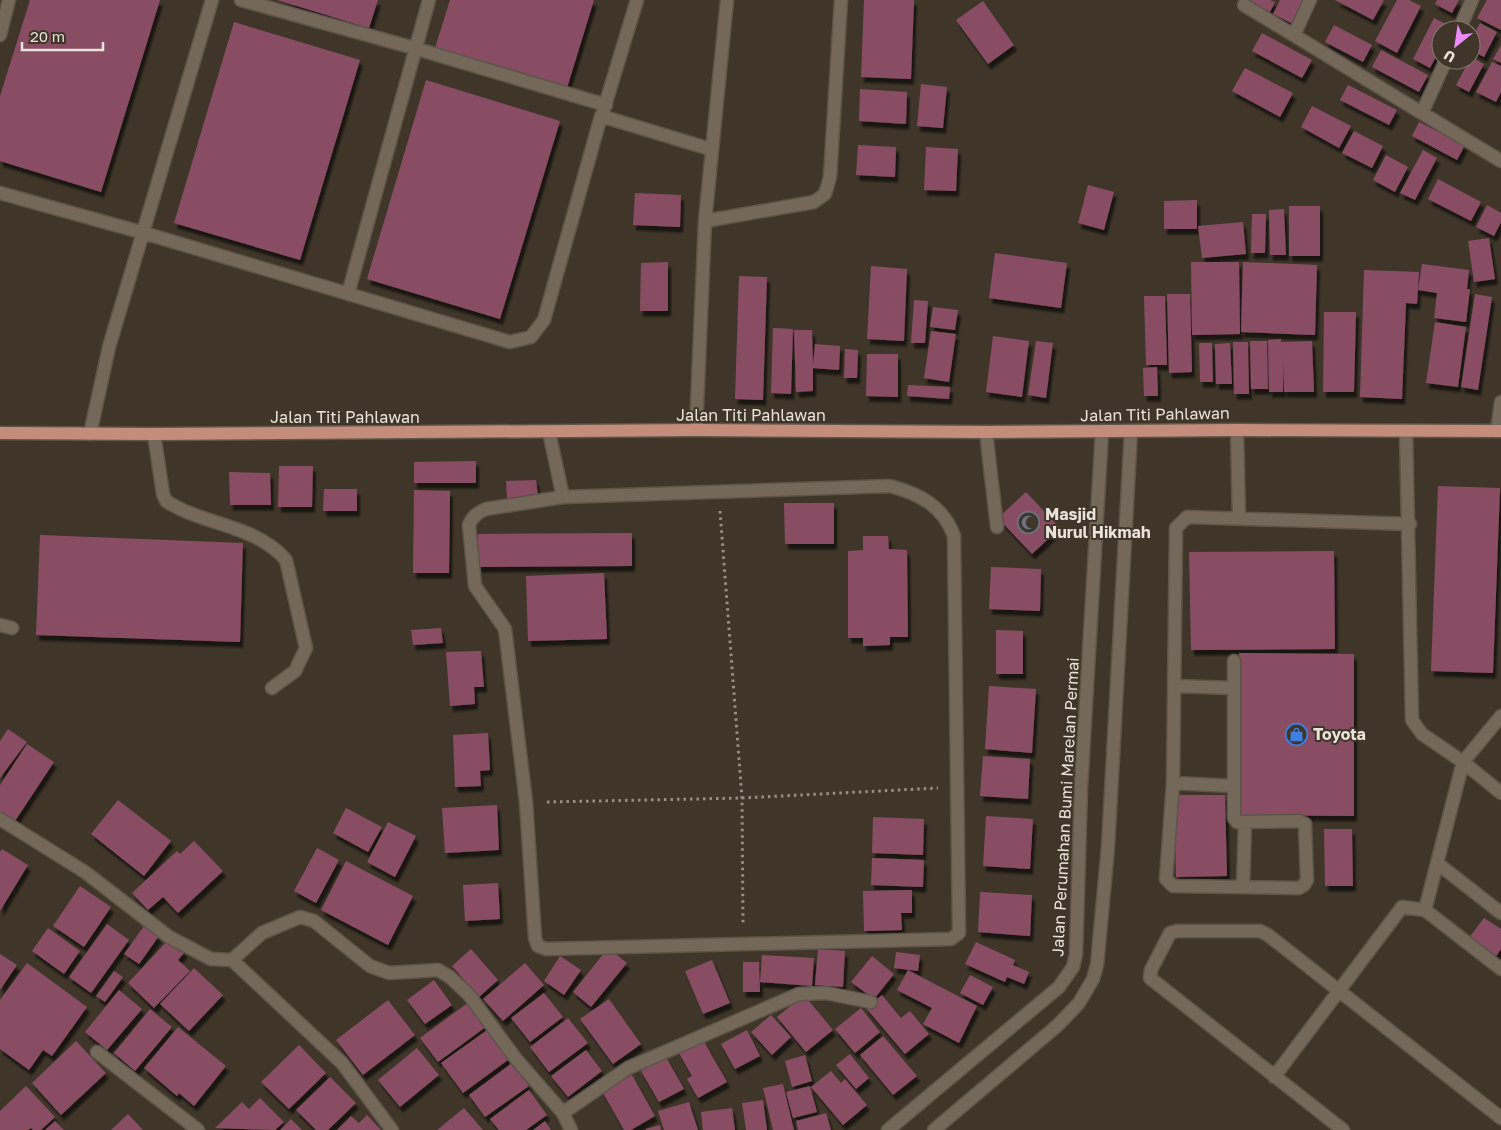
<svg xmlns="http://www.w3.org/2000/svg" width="1501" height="1130" font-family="'Golos Text',sans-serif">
<defs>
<filter id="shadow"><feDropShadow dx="3" dy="5.5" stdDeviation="1" flood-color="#0009"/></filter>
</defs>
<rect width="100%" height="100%" fill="#3f3629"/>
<path fill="#884e63" filter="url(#shadow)" d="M30,0H160L101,192L0,161V96Z
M277,0H378L369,28Z
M450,0H594L567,88L435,48Z
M864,0H914L911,79L861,77Z
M1247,0H1270L1275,2L1270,12Z
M1280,0H1306L1293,24L1273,14Z
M1335,0H1384L1373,20Z
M1397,0H1409L1421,6L1397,53L1375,41Z
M1437,0H1459L1452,13L1435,4Z
M1487,0H1501V30L1477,18Z
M983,1L1014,45L988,64L956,20Z
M1434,18L1452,27L1450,30H1441V47L1430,68L1413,59Z
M234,22L360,60L300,260L174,223Z
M1480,23L1497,32L1484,57L1471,50V40Z
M1334,25L1372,45L1363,62L1325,42Z
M1262,33L1312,60L1302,78L1252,51Z
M1501,45V63L1493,59Z
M1381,50L1428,75L1419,92L1372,67Z
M1471,57L1484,64L1469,92L1456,85Z
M1492,62L1501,66V92L1496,102L1476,92Z
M1245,68L1293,93L1280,117L1232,91Z
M426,80L560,121L500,319L367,279Z
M921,84L947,87L943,128L917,126Z
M1348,85L1397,110L1389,125L1340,100Z
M860,89L907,92L906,124L859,121Z
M1312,106L1351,126L1339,148L1301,127Z
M1419,122L1465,145L1457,160L1412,136Z
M1354,131L1383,146L1372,168L1342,153Z
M858,145L896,147L895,177L856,175Z
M926,147L958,149L956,191L924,190Z
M1423,150L1437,158L1415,200L1400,193Z
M1386,155L1408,167L1395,192L1373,180Z
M1438,179L1481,202L1471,221L1428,199Z
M1088,185L1114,192L1104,230L1078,223Z
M635,193L681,195L680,227L633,225Z
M1197,200V229H1164V201Z
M1487,205L1501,213V222L1494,236L1476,227Z
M1289,206H1320V256H1289Z
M1284,209L1286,255H1270L1269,210Z
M1252,214H1266L1265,253H1251Z
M1243,222L1246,254L1202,258L1198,226Z
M1489,238L1495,279L1474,282L1468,241Z
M995,253L1067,263L1061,308L989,298Z
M668,262V311H640L641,263Z
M1191,262H1239L1240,334L1192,335Z
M1243,262L1317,265L1315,335L1241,332Z
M1422,264L1469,270L1467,289H1470L1466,322L1434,318L1437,293L1418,290Z
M871,266L907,269L904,341L867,339Z
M1364,270L1419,272L1417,304L1406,303L1402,399L1360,397Z
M739,276L767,277L763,400L735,399Z
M1167,294H1190L1192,372L1169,373Z
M1475,294L1492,297L1478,390L1461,387Z
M1144,296H1165L1167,365H1146Z
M914,300L928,301L925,343H911Z
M933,307L958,310L955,330L930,327Z
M1324,312H1356L1354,392H1323Z
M1435,322L1466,327L1458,387L1426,383Z
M773,328L793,329L791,394L771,393Z
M794,330H812L813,366L815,344L840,346L839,370L813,368V391L796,392Z
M931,331L956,334L949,382L924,378Z
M993,336L1029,341L1022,397L986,392Z
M1281,339V342L1312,341L1314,392H1284L1283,362V392H1269L1268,340Z
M1036,341L1053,343L1046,398L1028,395Z
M1250,341H1267L1268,389H1251Z
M1233,342H1248L1249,394H1234Z
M1199,343H1212L1213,382H1200Z
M1230,343L1232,384H1216L1215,344Z
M845,349L858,350L857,378H844Z
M867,354H898V397L866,396Z
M1157,367L1158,396H1144L1143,368Z
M908,385L950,387L949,399L907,396Z
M476,461V483H414V462Z
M279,466H313L312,507H278Z
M229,472L270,473L271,505H230Z
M536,480L538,496L507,498L506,481Z
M1438,486L1500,488L1493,673L1431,671Z
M324,489H357V511H323Z
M414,490L450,491L449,573H413Z
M1026,492L1060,528L1032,554L998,518Z
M784,503H834V544H785Z
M632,533V566L478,567V534Z
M40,535L243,543L240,642L36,635Z
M863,536H888L889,549L907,550L908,637H890V645L863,646V638H848V551L863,550Z
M1334,551L1335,649L1191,650L1189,552Z
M991,567L1041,569L1040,611L989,609Z
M604,573L607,639L528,641L526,576Z
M441,628L443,643L413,645L411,630Z
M996,630L1023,631V674H996Z
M481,651L484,687H474L475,704L450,706L446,652Z
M1239,653L1354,654V816L1239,815Z
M989,686L1036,689L1032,753L985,749Z
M8,729L27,742L0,778V741Z
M488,733L490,770L480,771L481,786L455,787L453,735Z
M27,744L54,762L15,821L0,812V785Z
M983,756L1030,759L1028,799L980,796Z
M1174,795H1225L1227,876L1176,877Z
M118,800L171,841L144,876L91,834Z
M497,805L499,850L445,853L442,808Z
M346,808L382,827L368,852L333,833Z
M986,816L1033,819L1030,869L983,866Z
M873,817L924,819L923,855L872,853Z
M388,822L416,836L395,877L367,862Z
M1324,829H1352L1353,886H1325Z
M194,841L223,871L178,913L163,897L148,910L132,893L177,851L180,854Z
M317,848L339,860L316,903L294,891Z
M2,849L28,865L0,911V852Z
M872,858L924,860L923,887L871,885Z
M346,861L413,896L388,945L321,910Z
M498,883L500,919L465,921L463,885Z
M80,886L111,907L84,947L53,926Z
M912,890V913H901L902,930L864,931L863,891Z
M980,892L1032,895L1030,936L978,932Z
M1484,918L1501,929V949L1495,958L1468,939Z
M107,924L129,940L91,993L69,977Z
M144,926L159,936L139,964L124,954Z
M48,928L80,951L64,974L32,951Z
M170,938L185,952L178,960L190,971L154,1008L128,983Z
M976,942L1015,960L1013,965L1029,972L1024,984L1007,977L1005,982L965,964Z
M608,948L627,963L591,1007L573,992Z
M471,949L498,980L479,997L452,966Z
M818,949L845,951L843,987L815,985Z
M896,952L920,955L918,971L894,968Z
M0,954L17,965L0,990Z
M762,955L814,958L812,986L760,982Z
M560,956L581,970L564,995L544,981Z
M872,956L894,974L874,999L851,982Z
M712,960L730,1003L703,1014L685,971Z
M743,962H759L760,992H743Z
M27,963L87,1007L52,1056L43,1050L29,1070L0,1049V1000Z
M525,963L544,985L503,1021L483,999Z
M194,968L223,995L189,1031L160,1004Z
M908,970L977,1006L959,1043L923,1024L932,1008L897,990Z
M114,971L123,977L105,1002L96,996Z
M970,975L993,987L983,1005L960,993Z
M434,980L452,1005L425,1024L407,1000Z
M119,990L142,1009L107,1050L85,1032Z
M544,993L563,1017L530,1042L511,1018Z
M804,995L833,1030L806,1052L777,1017Z
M882,995L901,1018L910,1011L929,1034L905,1054L866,1008Z
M609,999L641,1044L613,1064L580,1019Z
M388,1000L415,1035L363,1075L336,1040Z
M469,1002L487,1026L438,1062L420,1038Z
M861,1008L880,1032L855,1053L835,1029Z
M150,1009L172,1027L135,1071L114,1053Z
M771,1015L791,1037L772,1055L751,1032Z
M568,1018L588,1043L549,1072L530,1047Z
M178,1027L226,1066L194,1106L179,1093L177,1096L144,1068Z
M490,1028L512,1057L463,1093L441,1063Z
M747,1030L760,1056L735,1069L721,1044Z
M883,1036L917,1076L893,1095L860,1055Z
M703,1040L727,1082L698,1098L687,1079L692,1076L679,1053Z
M76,1041L106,1073L61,1115L32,1083Z
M299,1045L326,1073L289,1109L261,1082Z
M417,1048L439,1075L400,1107L378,1080Z
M586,1050L602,1071L568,1097L551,1076Z
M850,1054L869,1078L856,1089L836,1065Z
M805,1055L812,1081L792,1087L785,1061Z
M666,1057L684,1089L659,1102L641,1071Z
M512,1063L529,1086L485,1117L469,1095Z
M831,1071L841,1083L845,1079L867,1105L843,1125L811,1087Z
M632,1075L655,1116L631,1130H624L602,1091Z
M330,1077L356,1103L328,1130H316L296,1110Z
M783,1084L794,1130H773L763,1088Z
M26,1086L55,1117L41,1130H33L31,1128L28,1130H0V1111Z
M810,1086L817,1112L793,1118L786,1092Z
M529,1090L547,1115L526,1130H499L490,1119Z
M260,1098L284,1122L275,1130L215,1128L242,1102L249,1109Z
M763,1100L767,1130H746L742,1103Z
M689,1102L698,1130H664L658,1111Z
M464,1108L483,1130H437Z
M732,1108L735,1130H703L701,1112Z
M826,1113L831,1130H798L796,1121Z
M128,1114L143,1130H111Z
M367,1115L381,1130H337L351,1116L359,1123Z
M291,1119L302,1130H280Z
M55,1121L64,1130H45Z
M545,1121L551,1130H533Z
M660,1125L661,1130H646V1129Z"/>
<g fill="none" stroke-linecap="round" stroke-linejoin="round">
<defs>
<path id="minor" d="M241,0L414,48L606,105
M1244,5L1501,161
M1459,30L1472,0
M0,35L9,0
M1294,35L1310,0
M603,112L637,0
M1422,113L1446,60
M0,193L144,233L510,342L531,337L544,320L601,116L710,149
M705,221L814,202L825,194L830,177L841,0
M348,294L429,0
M696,430L705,221L727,0
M1237,430L1239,519
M1406,431L1412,720L1422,734L1463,762L1501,793
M1497,431L1501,402
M549,432L563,497
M986,432L997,527
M90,434L109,347L212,0
M154,434L163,494L166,501C202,525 257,525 286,560L306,648L295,671L272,688
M890,486C920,494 943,506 954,536L959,933L951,939L546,949L538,946L535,938L526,802L505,629L475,586L469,525C473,516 477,513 486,509L563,497Z
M0,625L12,628
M1234,661V818L1237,822L1299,821L1305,824L1307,880L1304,885L1299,888L1173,886L1166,879L1173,783L1176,528L1187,517L1410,524
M1174,686L1234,688
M1173,783L1233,786
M0,819L85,872L169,937L211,959L232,960L262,933L300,917L314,921L370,966L389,973L438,970L450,977L469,995L516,1059L563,1113L571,1130
M1437,863L1501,913
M1243,887L1245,822
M1425,910L1463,762L1501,716
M232,960L342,1063L392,1130
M97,1052L198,1130
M1274,1077L1402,907L1425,910L1501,969
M563,1113L628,1068L799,994L826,993L871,1002
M888,1130L1059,987L1073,967L1076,954L1081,788L1102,431
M934,1130L1058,1025L1079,1003L1093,979L1097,965L1108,847L1131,431
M1343,1130L1150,978L1151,970L1170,933L1177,931H1260L1268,935L1501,1118"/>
<path id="major" d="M0,433L154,434L696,430L986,432L1237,430L1501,431"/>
</defs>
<use href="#minor" stroke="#5d544a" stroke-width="15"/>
<use href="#major" stroke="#5d544a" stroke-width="15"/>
<path stroke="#968f84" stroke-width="3" stroke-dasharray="2.5 4" stroke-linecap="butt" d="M720,511L742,798L743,924
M547,802L742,798L938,788"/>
<use href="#minor" stroke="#73685a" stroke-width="12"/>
<use href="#major" stroke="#c38c7b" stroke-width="12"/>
</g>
<defs>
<symbol id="mosque-ring" viewBox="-11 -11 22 22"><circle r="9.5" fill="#3f3629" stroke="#6b7280" stroke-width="1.5"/><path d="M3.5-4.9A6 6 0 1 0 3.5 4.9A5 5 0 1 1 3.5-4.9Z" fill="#6b7280"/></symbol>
<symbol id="shop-ring" viewBox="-11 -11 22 22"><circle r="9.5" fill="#3f3629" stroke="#3f7fe0" stroke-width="1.5"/><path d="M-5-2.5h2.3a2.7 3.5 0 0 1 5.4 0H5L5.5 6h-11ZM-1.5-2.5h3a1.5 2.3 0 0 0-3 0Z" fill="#3f7fe0"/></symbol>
</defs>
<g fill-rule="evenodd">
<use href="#mosque-ring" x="1016" y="510" width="25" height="25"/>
<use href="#shop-ring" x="1284" y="722" width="25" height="25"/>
</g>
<g text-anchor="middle" stroke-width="4" stroke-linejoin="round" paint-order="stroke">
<g font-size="16" fill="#e9e3db" stroke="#3f3629">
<text transform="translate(1155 414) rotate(-1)" y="6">Jalan Titi Pahlawan</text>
<text x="751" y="421">Jalan Titi Pahlawan</text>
<text x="345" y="423">Jalan Titi Pahlawan</text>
<text transform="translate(1065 807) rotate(-87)" y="6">Jalan Perumahan Bumi Marelan Permai</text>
</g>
<g font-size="16" font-weight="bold" fill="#e9e3db" stroke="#3f3629" text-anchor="start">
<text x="1045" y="520">Masjid<tspan x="1045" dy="18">Nurul Hikmah</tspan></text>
<text x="1313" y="740">Toyota</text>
</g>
</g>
<g transform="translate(1456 45) rotate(210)"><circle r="24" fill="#3f3629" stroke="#837b70"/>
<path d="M0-4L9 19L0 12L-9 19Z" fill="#ed8cf9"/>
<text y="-8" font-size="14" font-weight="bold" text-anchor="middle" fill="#e9e3db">U</text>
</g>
<path d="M22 42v8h81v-8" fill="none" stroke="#e9e3db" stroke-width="2.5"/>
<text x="30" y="42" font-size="15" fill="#e9e3db" stroke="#3f3629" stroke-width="4" paint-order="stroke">20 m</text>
</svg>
